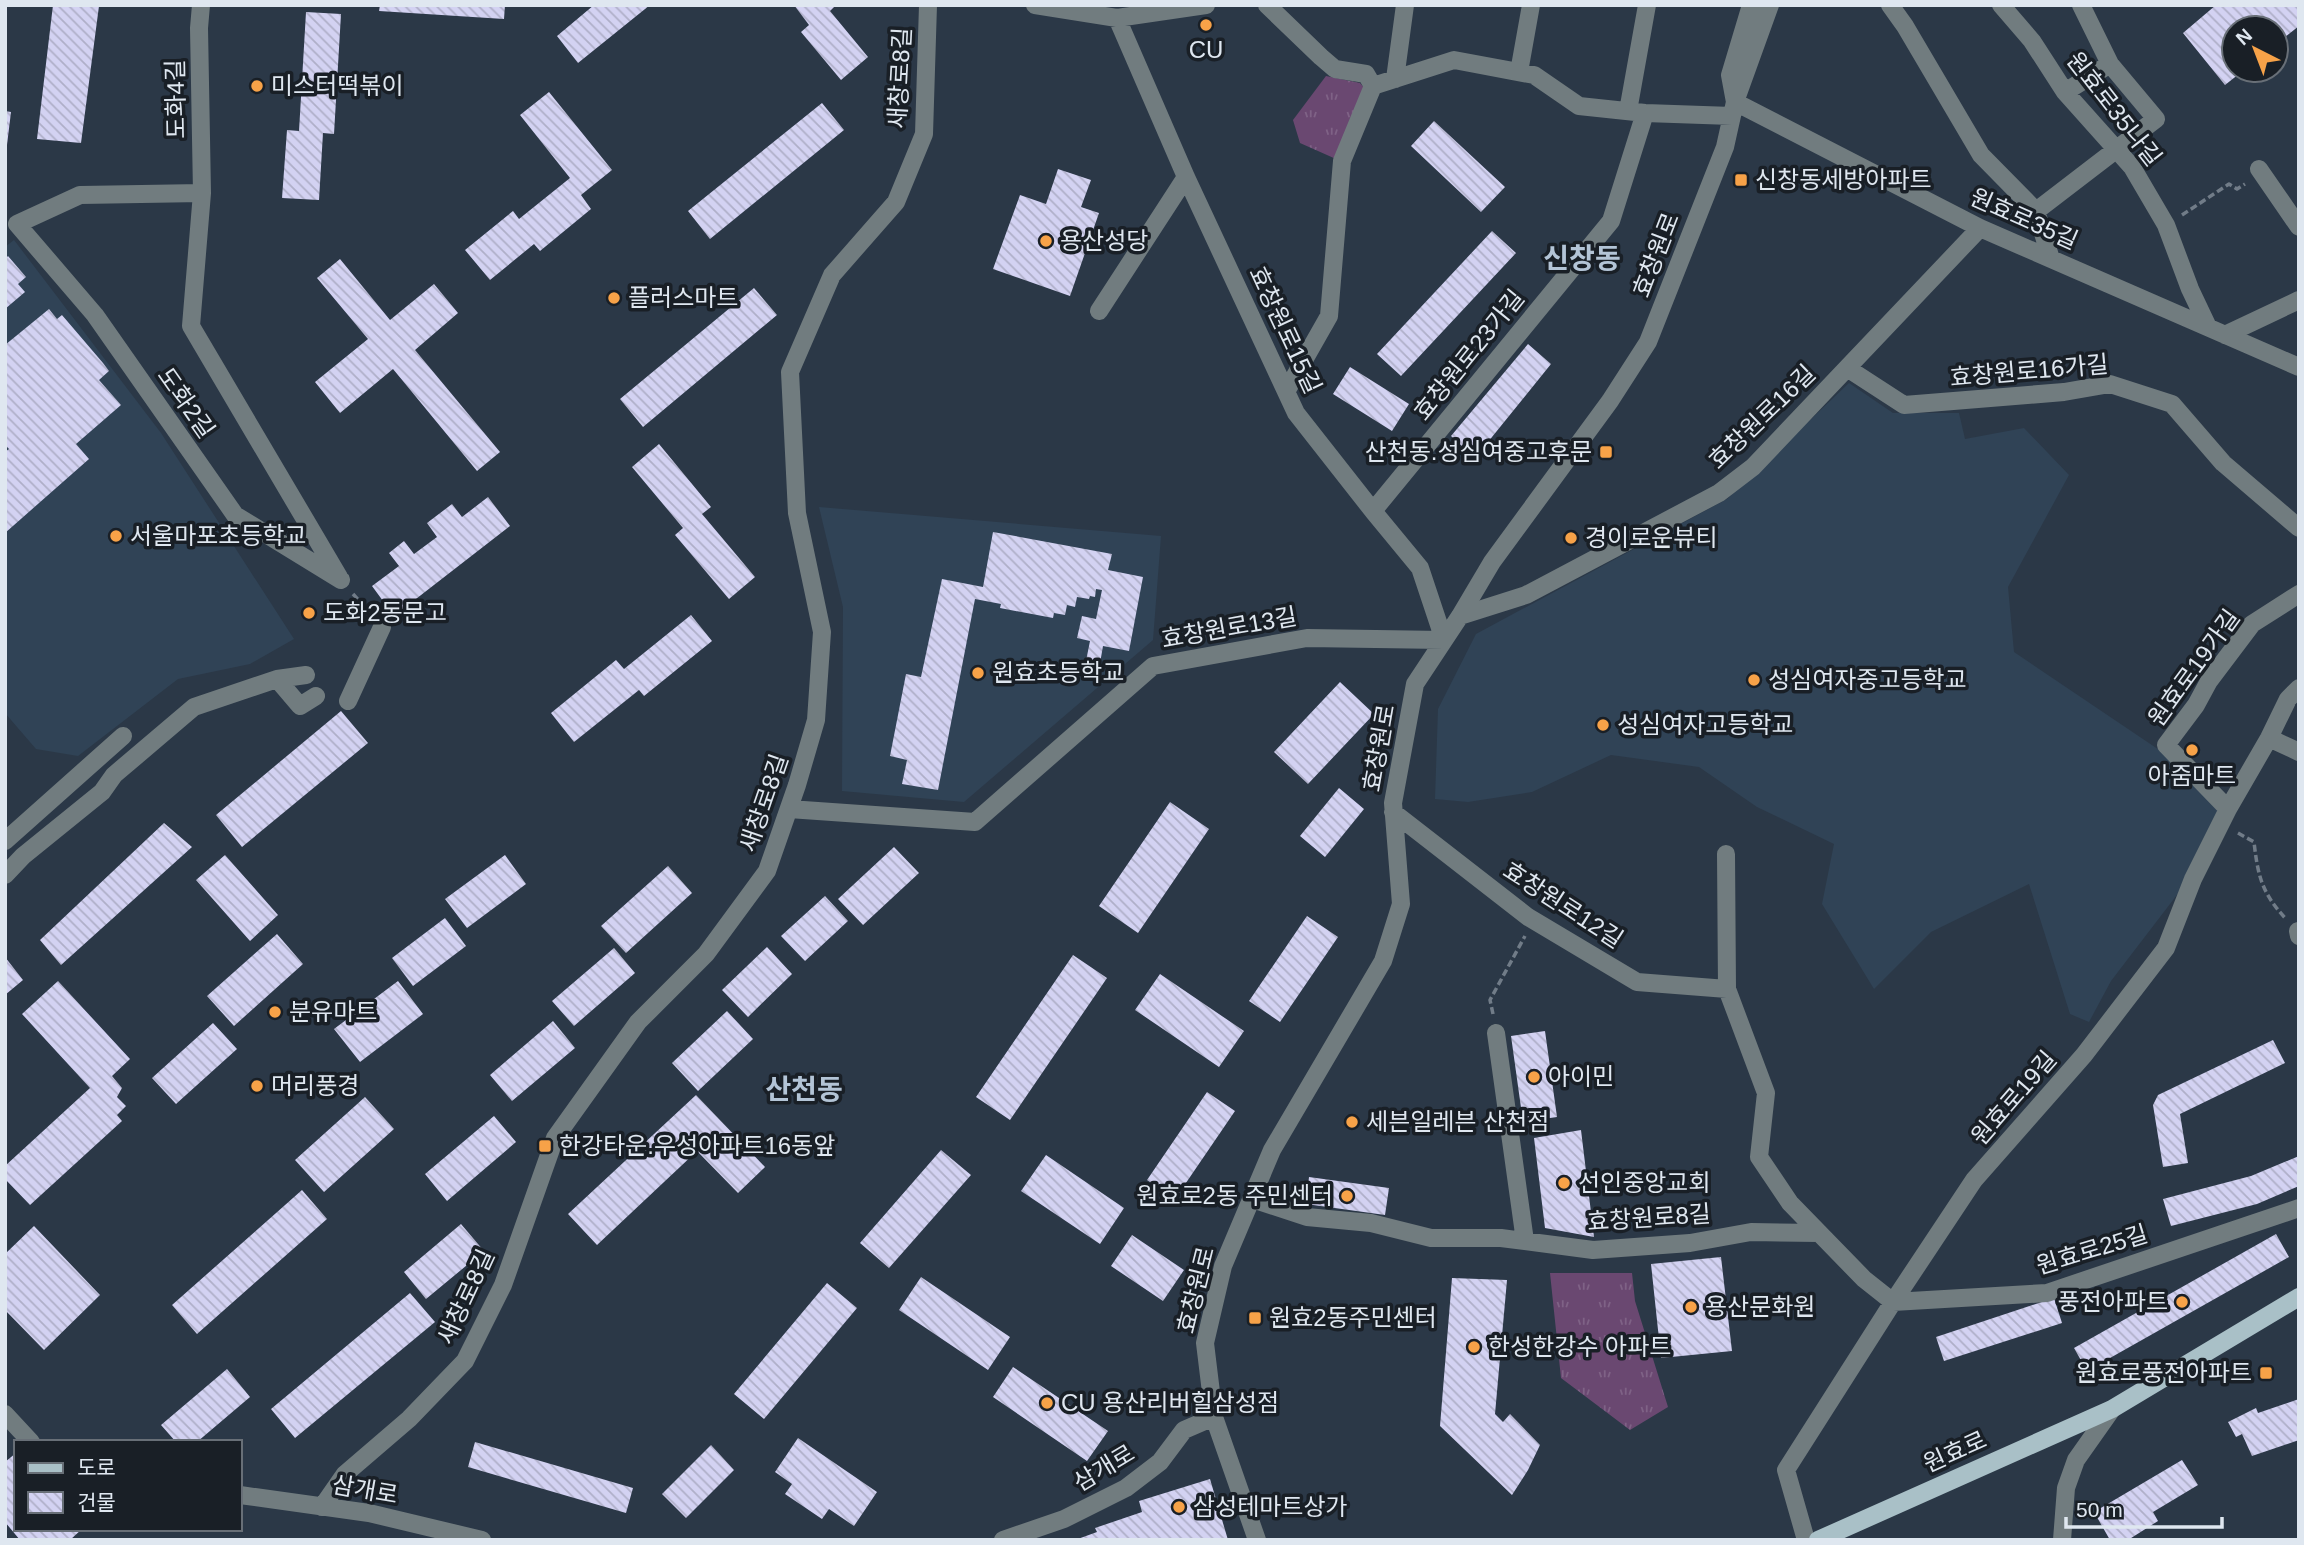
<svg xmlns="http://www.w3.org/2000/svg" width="2304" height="1545" font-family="Helvetica,'Noto Sans KR',sans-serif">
<defs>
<pattern id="grass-tufts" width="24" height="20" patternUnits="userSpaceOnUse" patternTransform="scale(1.75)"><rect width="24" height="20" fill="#6a4871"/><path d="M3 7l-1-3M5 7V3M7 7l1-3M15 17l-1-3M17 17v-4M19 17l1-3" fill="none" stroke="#7f6286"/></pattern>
<pattern id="building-back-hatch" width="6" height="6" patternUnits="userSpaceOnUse" patternTransform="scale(1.75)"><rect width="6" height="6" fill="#d3d2f2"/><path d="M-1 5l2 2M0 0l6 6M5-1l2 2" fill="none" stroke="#afafc8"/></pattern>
</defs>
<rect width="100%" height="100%" fill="#2b3847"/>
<path fill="#304356" d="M14,240L161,433L294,639L250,664L178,679L78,756L36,749L5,713V247Z
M1849,383L1893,413H1959L1965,439L2024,428L2069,475L2008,587L2014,652L2226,795L2183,887L2111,981L2089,1022L2070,1014L2029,884L1931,932L1874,989L1822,904L1834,844L1757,807L1699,767L1611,755L1532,792L1468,802L1435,799L1438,709L1476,634L1727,499Z
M819,507L1161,536L1153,640L964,802L842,791L843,607Z"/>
<path fill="url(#grass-tufts)" d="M1326,76L1360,83L1366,90L1336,159L1300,143L1293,120Z
M1550,1273H1632L1635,1301L1668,1407L1630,1430L1561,1378Z"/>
<path fill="url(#building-back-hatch)" d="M53,5L99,6L81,143L37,139Z
M380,5H505L504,19L379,11Z
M594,5H650L578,63L557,36Z
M794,5H836L830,11L868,57L841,80L801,32L809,25Z
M2216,5H2299V26L2276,44V28H2234V70H2244L2225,85L2183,33Z
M306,12L341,14L334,134L323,133L319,200L282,198L287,130L299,131Z
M549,92L612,170L581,195L591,209L540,251L534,244L490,280L465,250L513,211L519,219L570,178L520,115Z
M822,103L844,130L710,239L688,211Z
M5,111L11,112L7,145H5Z
M1434,121L1505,187L1481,212L1411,146Z
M1058,169L1091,180L1081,207L1099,213L1070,296L993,269L1020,195L1046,204Z
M1492,231L1516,253L1401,376L1377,354Z
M8,256L26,277L18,284L25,292L5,309V259Z
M340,259L390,320L434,284L458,313L415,350L500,452L477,471L393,369L340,413L315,382L368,339L317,278Z
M754,288L777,315L643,427L620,399Z
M49,309L57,319L62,315L103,363L109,371L99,380L121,405L76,444L89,459L5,533V452L9,449L5,445V345Z
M1528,344L1551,364L1475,458L1451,436Z
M1350,367L1409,404L1392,431L1333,394Z
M659,444L711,507L702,514L755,577L729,599L675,535L683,528L632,467Z
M488,497L510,526L394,616L372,586L399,566L389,553L404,541L414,554L437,537L427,523L452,504L462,517Z
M993,532L1112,554L1108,570L1143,577L1129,651L1103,646L1099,669L1085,666L1090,641L1077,638L1082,616L1096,619L1102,590L1096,589L1095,597L1090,596L1089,599L1077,597L1075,607L1067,605L1065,615L1054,613L1053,618L1000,608L1001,604L975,599L938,790L902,784L907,760L890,756L906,674L921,677L942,579L983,587Z
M691,615L712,641L644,696L639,690L574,742L551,713L616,660L624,669Z
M1340,682L1374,714L1308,784L1274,752Z
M341,711L368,743L242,847L216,815Z
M1339,788L1364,809L1325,857L1300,836Z
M1170,802L1209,829L1138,933L1099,906Z
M164,823L192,847L61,965L40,940Z
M894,847L919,873L863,925L838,899Z
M225,855L278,915L250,941L196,880Z
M505,855L526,884L467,928L445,899Z
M668,866L692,893L626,953L601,926Z
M825,896L848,921L805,961L781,936Z
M1307,916L1338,937L1280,1022L1249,1001Z
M445,918L466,946L413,986L392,958Z
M277,934L303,964L234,1026L207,996Z
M767,947L792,974L748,1017L722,990Z
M614,948L635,973L574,1026L552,1001Z
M1073,955L1107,978L1010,1120L976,1097Z
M5,957L23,980L5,995Z
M1160,974L1244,1031L1219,1067L1135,1010Z
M58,981L130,1059L112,1076L122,1088L117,1097L126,1106L117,1115L122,1121L30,1205L5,1179V1166L90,1088L22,1014Z
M398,981L423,1014L360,1062L334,1029Z
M727,1011L753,1039L698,1091L672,1063Z
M553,1021L575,1048L512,1101L490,1075Z
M213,1023L237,1049L176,1104L152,1078Z
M1545,1031L1557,1117L1523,1122L1511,1036Z
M2273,1040L2285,1063L2180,1114L2188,1163L2163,1167L2153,1105L2158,1095Z
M1207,1092L1235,1111L1175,1199L1147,1180Z
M696,1095L765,1167L738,1193L697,1151L597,1245L568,1214Z
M365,1097L394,1129L324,1192L295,1160Z
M494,1116L516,1142L447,1201L425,1174Z
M1581,1130L1594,1237L1545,1228L1534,1138Z
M941,1150L971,1175L889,1268L860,1243Z
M1046,1155L1124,1208L1100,1244L1021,1191Z
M2299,1156V1186L2257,1204L2171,1226L2163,1199L2251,1176Z
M1309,1177L1389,1188L1385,1215L1306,1204Z
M302,1190L327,1219L197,1334L172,1305Z
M461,1224L484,1251L426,1299L404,1272Z
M34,1226L100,1295L44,1350L5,1310V1254Z
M2276,1234L2289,1257L2087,1371L2074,1348Z
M1132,1235L1184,1270L1163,1301L1111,1266Z
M1721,1257L1732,1351L1661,1358L1651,1264Z
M921,1277L1010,1337L988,1370L899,1310Z
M1452,1278L1507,1280L1495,1414L1503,1422L1510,1414L1540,1445L1528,1470L1512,1495L1440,1426Z
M827,1283L857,1308L764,1419L734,1394Z
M410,1293L435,1322L295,1438L271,1409Z
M2054,1298L2062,1323L1944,1361L1936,1337Z
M1013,1367L1108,1431L1087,1461L993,1397Z
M227,1369L250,1397L197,1442H176L161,1425Z
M2299,1399V1440L2252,1456L2242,1434L2236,1437L2228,1422L2256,1408L2258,1413Z
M798,1438L877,1492L854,1526L829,1509L822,1519L785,1494L792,1484L775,1472Z
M475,1442L633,1488L626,1513L468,1467Z
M711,1445L734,1470L686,1518L662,1494Z
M16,1453V1529H82L70,1540H20L5,1522V1462Z
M2182,1460L2198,1485L2153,1512L2158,1521L2128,1540H2110L2094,1512Z
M1210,1479L1228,1540H1075L1097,1532L1095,1528L1142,1512L1139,1501Z"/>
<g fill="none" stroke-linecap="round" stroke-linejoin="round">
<path stroke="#717c88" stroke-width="3.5" stroke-dasharray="7 3.5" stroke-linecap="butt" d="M2182,215L2229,184L2237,189L2245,184
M353,594L372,615
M2238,833L2254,842C2258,877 2262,893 2286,919
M1493,1014L1490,1000L1525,936"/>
<path stroke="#717c7f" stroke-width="18" d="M201,5L199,28L202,193L191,326L339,577
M1035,5L1117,18L1206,5
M1267,5L1321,57L1335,69L1366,74L1373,86
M1890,5L1905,26L1981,155L2036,211L2051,259
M2001,5L2032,41L2065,92L2132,167L2166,225L2190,289L2208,327
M1519,72L1531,5
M1395,79L1405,5
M2065,92L2110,64L2081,5
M1735,102L1980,228L2299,367
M1735,102L1730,75L1751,5
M1628,111L1647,5
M2259,169L2299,227
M202,193L80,195L17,224L95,315L235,515L341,580
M2036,211L2156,119L2110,64
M1099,311L1186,177
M2225,335L2299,300
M1847,368L1904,405L2064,392L2110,384L2172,404L2223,463L2299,528
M1287,390L1329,316L1342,161L1373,86L1454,60L1534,75L1579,106L1645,113L1732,116
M1373,511L1611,221L1645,113
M1460,616L1526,595L1719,493L1753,467L1980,228
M277,679L300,706L316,696
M348,701L382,627
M2269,738L2299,752
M789,809L975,822L1153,666L1307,638L1444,640L1420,568L1373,511L1296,413L1186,177L1117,18
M2228,809L2166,745L2196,705L2209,681L2252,624L2299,594
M1393,812L1528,917L1637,982L1727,989L1766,1093L1759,1157L1790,1203L1864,1279L1893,1302L2047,1293L2299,1208
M5,841L123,736
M1726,854L1727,989
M5,875L23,856L102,792L114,775L194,707L277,679L306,675
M2298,931L2299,936
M1496,1033L1525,1241
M1252,1199L1307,1217L1371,1223L1431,1238H1501L1593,1250L1690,1243L1751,1232L1819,1233
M5,1414L31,1442
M240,1495L369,1513L482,1540
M322,1507L345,1474L409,1419L465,1361L503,1285L555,1138L638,1022L706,954L767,871L797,785L816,720L822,632L797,513L790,372L832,275L896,202L924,134L928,5
M1003,1540L1064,1519L1126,1488L1160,1462L1184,1430L1214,1417
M1257,1540L1214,1417L1205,1343L1223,1266L1272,1150L1383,961L1401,904L1393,803L1415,684L1460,616L1492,562L1610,401L1648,342L1725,147L1735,102L1770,5
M1806,1540L1786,1470L1893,1302L1974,1180L2084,1055L2166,948L2193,879L2228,809L2269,738L2288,699L2299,688
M2062,1540L2066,1488L2076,1460L2112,1409"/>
<path stroke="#a9c0c7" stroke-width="18" d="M1818,1540L2112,1409L2299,1297"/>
</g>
<g fill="#f7a248" stroke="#191f26" stroke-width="2.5">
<circle cx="1206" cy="25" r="7"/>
<circle cx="257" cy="86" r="7"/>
<rect x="1734" y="173" width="14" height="14" rx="3.5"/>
<circle cx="1046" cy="241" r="7"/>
<circle cx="614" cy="298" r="7"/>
<rect x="1599" y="445" width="14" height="14" rx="3.5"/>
<circle cx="116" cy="536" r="7"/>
<circle cx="1571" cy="538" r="7"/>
<circle cx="309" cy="613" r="7"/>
<circle cx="978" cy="673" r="7"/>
<circle cx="1754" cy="680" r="7"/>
<circle cx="1603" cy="725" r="7"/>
<circle cx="2192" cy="750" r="7"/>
<circle cx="275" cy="1012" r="7"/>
<circle cx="1534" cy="1077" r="7"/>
<circle cx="257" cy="1086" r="7"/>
<circle cx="1352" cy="1122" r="7"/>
<rect x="538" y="1139" width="14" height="14" rx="3.5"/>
<circle cx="1564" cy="1183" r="7"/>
<circle cx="1347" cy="1196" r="7"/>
<circle cx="2182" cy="1302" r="7"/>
<circle cx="1691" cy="1307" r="7"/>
<rect x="1248" y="1311" width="14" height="14" rx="3.5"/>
<circle cx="1474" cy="1347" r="7"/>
<rect x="2259" y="1366" width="14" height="14" rx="3.5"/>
<circle cx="1047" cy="1403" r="7"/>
<circle cx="1179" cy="1507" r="7"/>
</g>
<g text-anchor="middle" stroke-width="7" stroke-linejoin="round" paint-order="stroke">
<g font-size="24" fill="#dfe7f0" stroke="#191f26" text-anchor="start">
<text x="1206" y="58" text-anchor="middle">CU</text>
<text x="271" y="94">미스터떡볶이</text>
<text x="1755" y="188">신창동세방아파트</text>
<text x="1060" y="249">용산성당</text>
<text x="628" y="306">플러스마트</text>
<text x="1592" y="460" text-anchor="end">산천동.성심여중고후문</text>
<text x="130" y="544">서울마포초등학교</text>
<text x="1585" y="546">경이로운뷰티</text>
<text x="323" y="621">도화2동문고</text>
<text x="992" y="681">원효초등학교</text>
<text x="1768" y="688">성심여자중고등학교</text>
<text x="1617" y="733">성심여자고등학교</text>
<text x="2192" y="784" text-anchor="middle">아줌마트</text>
<text x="289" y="1020">분유마트</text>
<text x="1548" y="1085">아이민</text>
<text x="271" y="1094">머리풍경</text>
<text x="1366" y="1130">세븐일레븐 산천점</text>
<text x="559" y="1154">한강타운.우성아파트16동앞</text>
<text x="1578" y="1191">선인중앙교회</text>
<text x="1333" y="1204" text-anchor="end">원효로2동 주민센터</text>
<text x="2168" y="1310" text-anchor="end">풍전아파트</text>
<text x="1705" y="1315">용산문화원</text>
<text x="1269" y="1326">원효2동주민센터</text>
<text x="1488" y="1355">한성한강수 아파트</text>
<text x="2252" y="1381" text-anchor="end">원효로풍전아파트</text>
<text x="1061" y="1411">CU 용산리버힐삼성점</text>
<text x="1193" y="1515">삼성테마트상가</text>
</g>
<g font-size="24" fill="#dfe7f0" stroke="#191f26">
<text transform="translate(900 78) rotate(-87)" y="8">새창로8길</text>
<text transform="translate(176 99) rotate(-91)" y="8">도화4길</text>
<text transform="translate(2114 109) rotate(52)" y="8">원효로35나길</text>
<text transform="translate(2024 219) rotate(24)" y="8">원효로35길</text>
<text transform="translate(1656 255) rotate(-69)" y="8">효창원로</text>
<text transform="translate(1285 330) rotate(65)" y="8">효창원로15길</text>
<text transform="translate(1469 355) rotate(-51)" y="8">효창원로23가길</text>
<text transform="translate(2029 371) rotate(-5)" y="8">효창원로16가길</text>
<text transform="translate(186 403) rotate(55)" y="8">도화2길</text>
<text transform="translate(1762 417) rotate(-44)" y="8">효창원로16길</text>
<text transform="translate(1229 628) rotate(-10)" y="8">효창원로13길</text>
<text transform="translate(2194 668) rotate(-54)" y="8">원효로19가길</text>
<text transform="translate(1379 748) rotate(-80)" y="8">효창원로</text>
<text transform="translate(764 803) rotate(-71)" y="8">새창로8길</text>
<text transform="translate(1563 905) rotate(33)" y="8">효창원로12길</text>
<text transform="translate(2014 1098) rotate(-49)" y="8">원효로19길</text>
<text transform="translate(1649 1218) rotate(-4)" y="8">효창원로8길</text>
<text transform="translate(2092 1250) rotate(-17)" y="8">원효로25길</text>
<text transform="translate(1196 1290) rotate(-76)" y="8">효창원로</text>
<text transform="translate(466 1297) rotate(-65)" y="8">새창로8길</text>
<text transform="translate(1955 1452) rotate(-24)" y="8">원효로</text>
<text transform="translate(1104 1468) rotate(-31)" y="8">삼개로</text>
<text transform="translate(365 1490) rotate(10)" y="8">삼개로</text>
</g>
<g font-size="28" font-weight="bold" fill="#b3c4d6" stroke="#191f26">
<text x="1582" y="268">신창동</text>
<text x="804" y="1099">산천동</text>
</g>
</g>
<rect width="2304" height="1545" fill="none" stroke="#dfe7f0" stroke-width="14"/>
<rect x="14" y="1440" width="228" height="91" fill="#191f26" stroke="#686f77" stroke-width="2"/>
<rect x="28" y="1463" width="35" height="10" fill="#a9c0c7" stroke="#686f77" stroke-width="2"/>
<text x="77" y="1475" font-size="21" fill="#dfe7f0">도로</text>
<rect x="28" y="1492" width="35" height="21" fill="url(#building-back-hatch)" stroke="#686f77" stroke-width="2"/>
<text x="77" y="1510" font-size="21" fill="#dfe7f0">건물</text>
<g transform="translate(2255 49) rotate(318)"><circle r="33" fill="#191f26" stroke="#686f77" stroke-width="2"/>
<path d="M0-5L12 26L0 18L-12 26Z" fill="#f7a248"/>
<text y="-10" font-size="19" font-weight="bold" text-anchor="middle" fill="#dfe7f0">N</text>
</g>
<path d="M2066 1517v10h156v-10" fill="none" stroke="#dfe7f0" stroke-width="3.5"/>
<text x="2076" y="1517" font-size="21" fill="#dfe7f0" stroke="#191f26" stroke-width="5" paint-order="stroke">50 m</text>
</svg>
